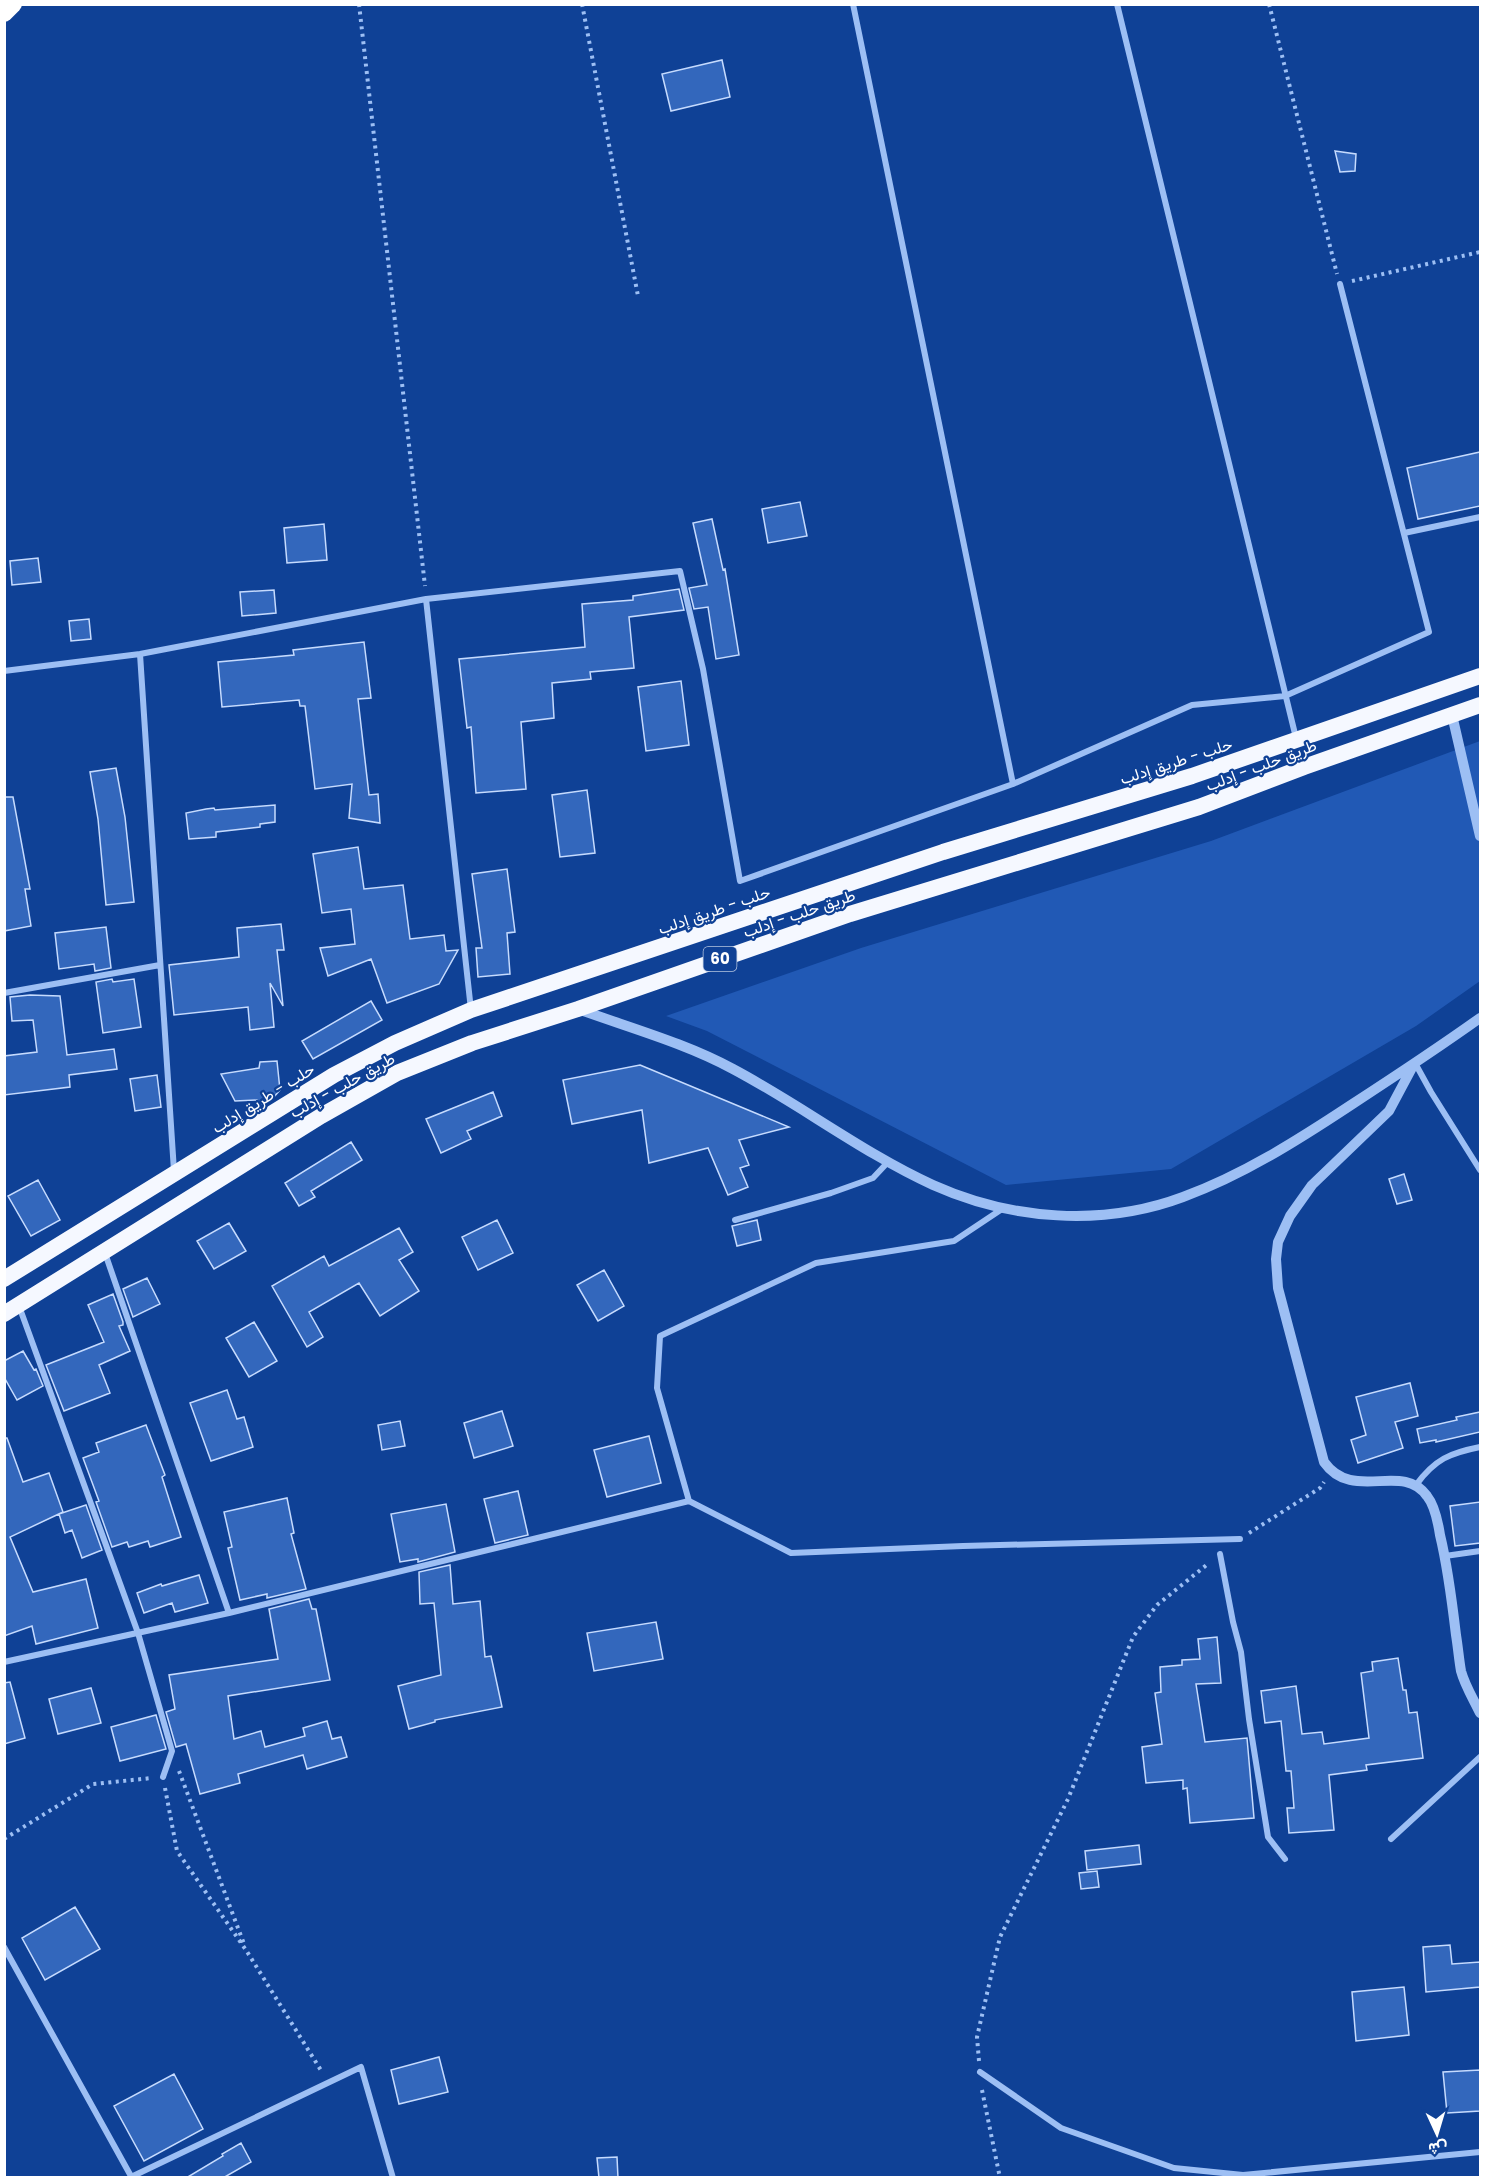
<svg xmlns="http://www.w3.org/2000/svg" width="1485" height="2182" font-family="Poppins,Vazirmatn,sans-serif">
<rect width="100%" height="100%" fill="#0f4196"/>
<path fill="#2159b5" d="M1480,741V981L1416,1026L1171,1169L1006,1185L707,1031L666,1016L861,948L1211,841Z"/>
<path fill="#3367bc" stroke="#c6dbfe" stroke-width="1.5" d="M722,60L730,97L671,111L662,74Z
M1335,151L1356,154L1355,171L1340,172Z
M1480,452V506L1418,519L1407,468Z
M800,502L807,536L768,543L762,509Z
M712,519L723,570L725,569L739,655L716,659L708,607L694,609L689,588L707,585L693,523Z
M324,524L327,560L287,563L284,528Z
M38,558L41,582L12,585L10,561Z
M679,589L684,610L629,617L634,668L590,672L591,679L552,683L554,718L521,722L526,789L476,793L471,727L467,728L459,659L585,647L582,604L633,600V596Z
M274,590L276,613L242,616L240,592Z
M89,619L91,639L71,641L69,621Z
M364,642L371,698L358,699L369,795L378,794L380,823L349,818L352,784L315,789L305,706H300L299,700L222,707L218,662L294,655L293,650Z
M681,681L689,745L646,751L638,687Z
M116,768L125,817L134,902L106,905L98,819L90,772Z
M587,790L595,853L560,857L552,795Z
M4,797H13L30,889H25L31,926L4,931Z
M275,805V822L260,824V827L216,832V837L189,839L186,813L206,809L214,808L215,810Z
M358,847L364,889L403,885L410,939L444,935L446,951L458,950L439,984L387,1003L371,959L328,976L320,948L355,944L351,909L322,913L313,854Z
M507,869L515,932L507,933L510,974L478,977L476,948H482L472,874Z
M281,924L284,950H277L283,1006L270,983L274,1027L250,1030L248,1007L174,1015L169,965L239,957L237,928Z
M106,927L111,968L95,971L94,964L59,969L55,933Z
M112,979L113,982L134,979L141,1027L103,1033L96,982Z
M30,995L60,996L67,1055L114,1049L117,1069L69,1075L70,1087L4,1095V1056L37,1052L33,1020L12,1021L10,997Z
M371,1001L382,1020L313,1059L302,1041Z
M277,1061L280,1090L274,1097L258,1106L257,1100L235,1101L221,1074L259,1068L260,1062Z
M640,1065L789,1127L739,1140L749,1165L740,1168L748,1187L728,1195L708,1148L649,1163L642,1110L572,1124L563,1080Z
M157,1075L161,1107L135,1111L130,1079Z
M493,1092L502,1116L467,1131L471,1139L441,1153L426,1119Z
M351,1142L362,1160L311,1191L315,1197L299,1206L285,1183Z
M1404,1174L1412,1200L1397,1204L1389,1179Z
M38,1180L60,1220L31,1236L8,1196Z
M497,1220L513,1253L478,1270L462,1237Z
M757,1220L761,1240L737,1246L732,1226Z
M229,1223L246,1251L214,1269L197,1241Z
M399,1228L413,1252L399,1260L419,1291L380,1316L359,1283L309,1312L323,1337L307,1347L272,1286L324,1256L329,1266Z
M604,1270L624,1306L598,1321L577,1285Z
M147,1278L160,1304L133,1317L123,1289Z
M113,1294L123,1322V1325L119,1326L130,1351L99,1365L110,1393L64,1411L46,1365L104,1342L88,1305Z
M254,1322L277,1361L249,1377L226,1338Z
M23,1351L34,1370L36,1369L43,1386L17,1400L4,1377V1361Z
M1410,1383L1418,1416L1395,1422L1403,1448L1358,1463L1351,1440L1366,1435L1356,1397Z
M227,1390L237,1419L244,1417L253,1447L211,1461L190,1403Z
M502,1411L513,1446L474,1458L464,1423Z
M1480,1412V1432L1436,1442V1440L1420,1443L1417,1429L1457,1420L1456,1417Z
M400,1421L405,1446L382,1450L378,1425Z
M146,1425L165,1475L162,1477L181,1537L150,1547L148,1541L129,1547L127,1542L112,1547L96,1502L99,1501L83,1458L99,1452L96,1443Z
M649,1436L661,1483L607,1497L594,1450Z
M4,1438H7L23,1482L49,1473L63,1512L10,1537L33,1592L86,1579L98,1628L36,1644L32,1626L4,1636Z
M518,1491L528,1535L495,1543L484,1499Z
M287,1498L294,1533L291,1534L306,1589L267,1598V1594L240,1600L228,1548L232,1547L224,1512Z
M1480,1502V1543L1455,1546L1450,1506Z
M446,1504L455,1552L418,1562V1559L400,1562L391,1514Z
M86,1505L102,1550L82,1558L72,1530L65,1533L59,1514Z
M450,1565L453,1604L480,1601L485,1657L491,1656L502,1707L435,1720V1722L409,1729L398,1686L441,1675L434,1603L420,1604L419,1572Z
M199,1575L208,1603L175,1612L172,1603L144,1613L137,1593L161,1584L162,1586Z
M309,1599L312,1609H316L330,1680L228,1696L234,1739L261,1731L265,1747L305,1736L303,1728L327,1721L332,1739L341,1737L347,1757L307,1769L303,1755L238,1774L240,1783L200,1794L186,1744L176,1747L166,1712L175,1709L169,1675L278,1659L269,1609Z
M656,1622L663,1659L594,1671L587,1633Z
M1217,1637L1221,1683L1196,1684L1205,1742L1247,1738L1254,1818L1190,1823L1187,1788L1183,1789V1780L1146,1783L1142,1747L1162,1744L1155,1693L1161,1692L1160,1667L1182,1665V1660L1200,1659L1198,1639Z
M1398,1658L1403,1690H1406L1409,1713L1417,1712L1423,1758L1366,1765L1367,1770L1329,1775L1334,1830L1289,1833L1287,1808H1294L1291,1771H1286L1281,1721L1265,1723L1261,1691L1296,1686L1302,1734L1322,1732L1324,1744L1369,1738L1361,1673L1373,1671L1372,1662Z
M10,1682L25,1738L4,1744V1683Z
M91,1688L101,1723L58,1734L49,1699Z
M156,1715L166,1749L120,1761L111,1727Z
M1139,1845L1141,1864L1087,1870L1085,1851Z
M1097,1871L1099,1887L1081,1889L1079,1873Z
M75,1907L100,1949L45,1980L22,1938Z
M1450,1945L1452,1964L1480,1962V1987L1426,1992L1423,1947Z
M1404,1987L1409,2035L1356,2041L1352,1992Z
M439,2057L448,2092L399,2104L391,2070Z
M1480,2070V2111L1447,2113L1443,2072Z
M174,2074L203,2129L144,2161L114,2106Z
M241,2143L251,2162L223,2178H186L223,2156L222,2154Z
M617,2157L618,2178H599L597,2158Z"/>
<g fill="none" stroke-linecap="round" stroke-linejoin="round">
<path stroke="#9dbff4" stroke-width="4" stroke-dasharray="3 4.5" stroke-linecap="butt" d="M359,4L425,586
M582,4L638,296
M1269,4L1337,274
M1352,281L1480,252
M1249,1533L1320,1488L1324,1482
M179,1771L244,1944
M165,1788L177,1851L246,1950L322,2072
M4,1839L93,1784L152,1778
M979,2061L977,2037L1000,1937L1068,1799L1133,1637L1157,1605L1209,1563
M982,2090L1000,2178"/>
<path stroke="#9dbff4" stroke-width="6" d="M853,4L1013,784
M1117,4L1296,738
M1404,533L1480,517
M426,599L680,571L703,669L740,881L1013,784L1192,705L1285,696L1429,632L1340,284
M140,654L174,1171
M4,671L140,654L426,599L471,1010
M4,993L160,965
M1415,1063L1431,1092L1480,1170
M1002,1209L954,1241L816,1263L660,1336L657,1388L689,1501L791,1553L963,1546L1240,1539
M735,1220L831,1193L873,1178L888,1162
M105,1253L229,1613
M19,1306L138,1633L172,1751L163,1777
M1416,1485C1435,1459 1450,1453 1480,1447
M1220,1554L1233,1622L1241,1652L1249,1719L1268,1837L1285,1859
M1445,1556L1480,1551
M4,1662L229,1613L689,1501
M1391,1839L1480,1757
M4,1947L132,2178
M980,2072L1061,2128L1174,2168L1243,2175L1480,2152
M131,2177L361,2067L393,2178"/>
<path stroke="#9dbff4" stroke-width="10" d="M1452,715L1480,836
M578,1009C630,1028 685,1043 733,1069C801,1105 863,1153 933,1185C1011,1220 1103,1227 1183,1197C1243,1175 1298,1140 1351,1105C1394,1077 1438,1048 1480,1018
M1413,1066L1389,1111L1312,1185L1290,1216L1278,1242L1276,1259L1278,1288L1324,1462C1353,1503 1402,1461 1427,1496C1435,1506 1438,1522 1440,1535C1448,1568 1452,1601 1456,1635C1458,1647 1459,1660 1461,1671C1465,1686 1474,1700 1480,1713"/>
<path stroke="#f5f8ff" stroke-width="16" d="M4,1279L334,1075L395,1043L471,1010L943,852L1192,776L1480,676
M4,1314L321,1116L397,1073L472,1043L578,1009L850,914L1199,807L1304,767L1480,705"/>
<path stroke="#fff" stroke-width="18" d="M4,13L13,4"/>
</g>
<g text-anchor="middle" stroke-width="4.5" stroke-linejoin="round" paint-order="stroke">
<rect fill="#0f4196" stroke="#b7c6e0" stroke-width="1.5" x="703.5" y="947" width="33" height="24" rx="4.5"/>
<g font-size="15" font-weight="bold" fill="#fff">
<text x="720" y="964">60</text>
</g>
<g font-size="16" fill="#fff" stroke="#0f4196">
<text transform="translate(1176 761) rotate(-18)" y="6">حلب - طريق إدلب</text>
<text transform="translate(1261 765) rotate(-21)" y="6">طريق حلب - إدلب</text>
<text transform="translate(714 910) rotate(-19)" y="6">حلب - طريق إدلب</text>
<text transform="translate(799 913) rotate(-19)" y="6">طريق حلب - إدلب</text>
<text transform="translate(342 1085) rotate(-29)" y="6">طريق حلب - إدلب</text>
<text transform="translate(263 1098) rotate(-32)" y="6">حلب - طريق إدلب</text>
</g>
</g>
<rect width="1485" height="2182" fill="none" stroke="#ffffff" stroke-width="12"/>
<g transform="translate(1437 2134) rotate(176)" stroke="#0f4196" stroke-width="4.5" paint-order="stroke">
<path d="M0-4.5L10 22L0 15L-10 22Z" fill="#ffffff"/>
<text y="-9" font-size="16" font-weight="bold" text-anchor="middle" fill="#ffffff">ش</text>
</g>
</svg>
